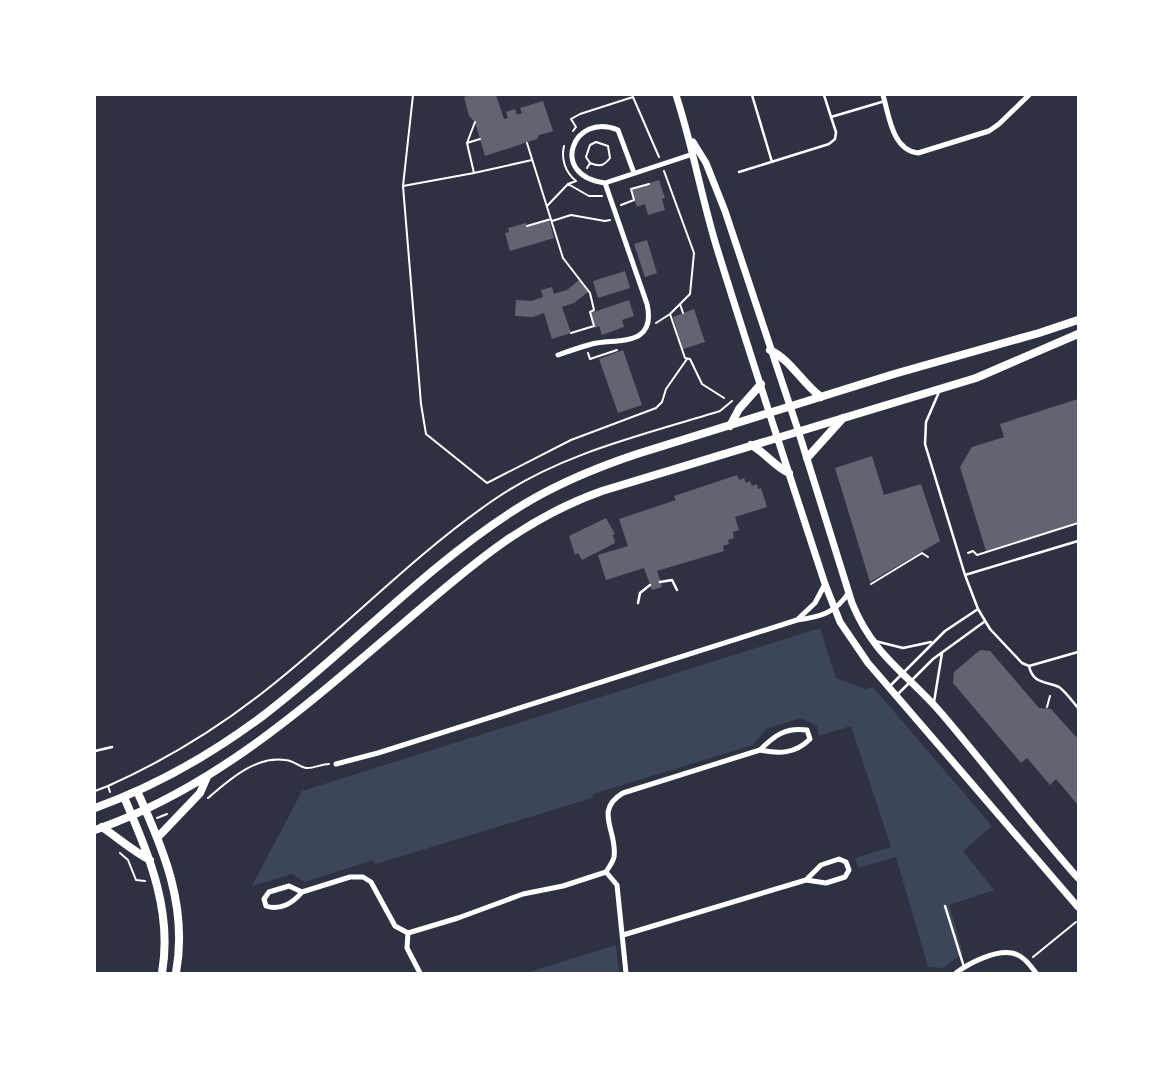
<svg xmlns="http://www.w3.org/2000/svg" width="1173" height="1068" font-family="Merriweather,serif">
<rect width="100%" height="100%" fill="#2d3142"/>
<path fill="#3c4559" d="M820,628L836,678L865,689L873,687L992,826L963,851L994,890L949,905L963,953L943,968L928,967L896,857L858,868L855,858L891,847L851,726L819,736L817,726L801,718L766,729L753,745L593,794L592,798L376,864L373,860L305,882L292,874L252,886L302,791Z
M616,945L619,973H526Z"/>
<path fill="#626471" d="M469,95H496L504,119L508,118L506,112L515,109L517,115L522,113L520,108L543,101L553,131L539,135L537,139L485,156L475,122L469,116L464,97Z
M659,180L665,198L662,199L665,210L648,215L645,204L637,207L631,189Z
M549,220L554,238L510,251L505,233L509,232L508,228L526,223L527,227Z
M647,240L657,273L645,277L634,244Z
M625,271L630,288L598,298L593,281Z
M579,280L588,292L574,303L562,307L571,333L552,339L544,313L533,317L515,316L516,300L531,301L543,297L541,290L552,287L554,294L567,290Z
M629,300L634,316L622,320L624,327L602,335L599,326L595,328L591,313Z
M694,309L705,342L683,349L673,317Z
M623,350L642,405L618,413L599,359Z
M1078,399V522L986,551L960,467L972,447L1004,437L1000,424Z
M872,456L884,495L921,484L940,541L870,582L835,468Z
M737,475L739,480L744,478L746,483L750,481L752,486L757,484L758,489L761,488L767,507L735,517L739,530L733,532L734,538L728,540L729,544L723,546L724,551L657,571L662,587L652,590L644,568L606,580L598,555L628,546L619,519L676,500L674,496Z
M606,518L615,534L613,535L615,543L582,560L578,553L575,555L569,536Z
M980,650L990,651L1039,708L1051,709L1078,739L1077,804L1056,779L1050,785L1027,758L1021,763L953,683L954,672Z"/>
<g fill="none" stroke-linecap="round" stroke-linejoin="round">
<path stroke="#fff" stroke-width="2" d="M475,122L467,143L474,173L532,160
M573,131L576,127L571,119L580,114L633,97L659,157
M467,143L480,139
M527,143L563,258L590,293L594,310L590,312L594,326L571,333
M564,146C561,159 565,172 576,181L568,184
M587,168L590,163C600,167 604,166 610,158L608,146L596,142L590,145L586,157L590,163
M664,171L694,253L690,294L670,314
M474,173L403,186L421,404L426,434L487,483L571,440L656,408L662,402L666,389L687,359
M403,186L413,95
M621,205L634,200L631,189L649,184
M547,206L568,184L589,196H602
M552,221L571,215L605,221L610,220
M527,226L551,219
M680,304L683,313
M656,323L670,314L685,358L690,359L702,384L724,398
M588,353L590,359L617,350
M968,553L973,551L977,555L1078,523
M871,584L922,553L928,557
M1047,707L1050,696
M108,786C164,761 217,729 266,690C344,629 413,555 495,499C562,453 643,435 720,411L732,401
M95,791L108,786L110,792
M208,798C229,780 255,756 285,760C293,760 299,767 306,768C313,769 321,764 329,764
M157,818L167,814
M120,853L128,860L136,880L145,881
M1033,957L1076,922"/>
<path stroke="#fff" stroke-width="2.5" d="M752,95L772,162
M824,95L831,117
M739,172L829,144L835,139L836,132L831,117L885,101
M939,392L926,422L925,444L965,575L978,609L990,629L1022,663L1029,666C1033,684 1045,681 1059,687C1065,691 1073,702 1078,708
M965,575L1078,541
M660,582L672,580L677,590
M638,603L640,593L650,585
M875,641L903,648L931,642
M1029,666L1078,652
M890,686L945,631L978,609
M898,694L933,659L984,622
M934,702L942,653
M95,751L112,747
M945,906L964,967"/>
<path stroke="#fff" stroke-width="5" d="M883,95C889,115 892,150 918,153L989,131L999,124L1029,95
M634,173L618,130C573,111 548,176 605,183L693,154
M558,355C569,351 581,347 592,344C616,338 657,348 647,304L605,183
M797,620L815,603L825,584
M336,764L378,753L797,620C820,617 836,613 849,592
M606,872C609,867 613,862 614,857C618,831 593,811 623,793L760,750C779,754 795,754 810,739L807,730C785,727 774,736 760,750
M289,886L302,892C293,903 280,911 266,906L264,899L269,892Z
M302,892L350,877H363L371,882L395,926L408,933
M623,935L806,880L826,883L845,877L849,870L846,862L839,859L821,865L806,880
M420,973L407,948L408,933L458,918L523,894L563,886L606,872L617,885L626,973
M956,973C969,963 995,950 1012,953C1023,955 1030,965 1036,973"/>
<path stroke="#fff" stroke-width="7" d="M676,95C692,144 701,195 716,245C751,358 788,471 825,584L840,622L868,663L1078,907
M693,142L706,163L725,211L798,430L852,603C874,657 907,673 942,714C988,768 1031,825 1078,878"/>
<path stroke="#fff" stroke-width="8" d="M770,350C791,360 802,383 821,397
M730,426L739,409L761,384
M751,445C766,453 774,466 789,473
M807,458L843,418
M137,791C164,850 188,907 176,973
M124,797C148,854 173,909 162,973
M95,808C156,786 212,754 264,715C348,651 421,571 510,513C549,487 592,469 637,454L894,374L1039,333L1078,320
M102,827C118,838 133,851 150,860
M95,830C213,789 305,707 399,627C465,571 518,521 602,491L976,378L1078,334
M158,837L200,793L207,777"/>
</g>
<rect width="1173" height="1068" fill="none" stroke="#ffffff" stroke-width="192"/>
</svg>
